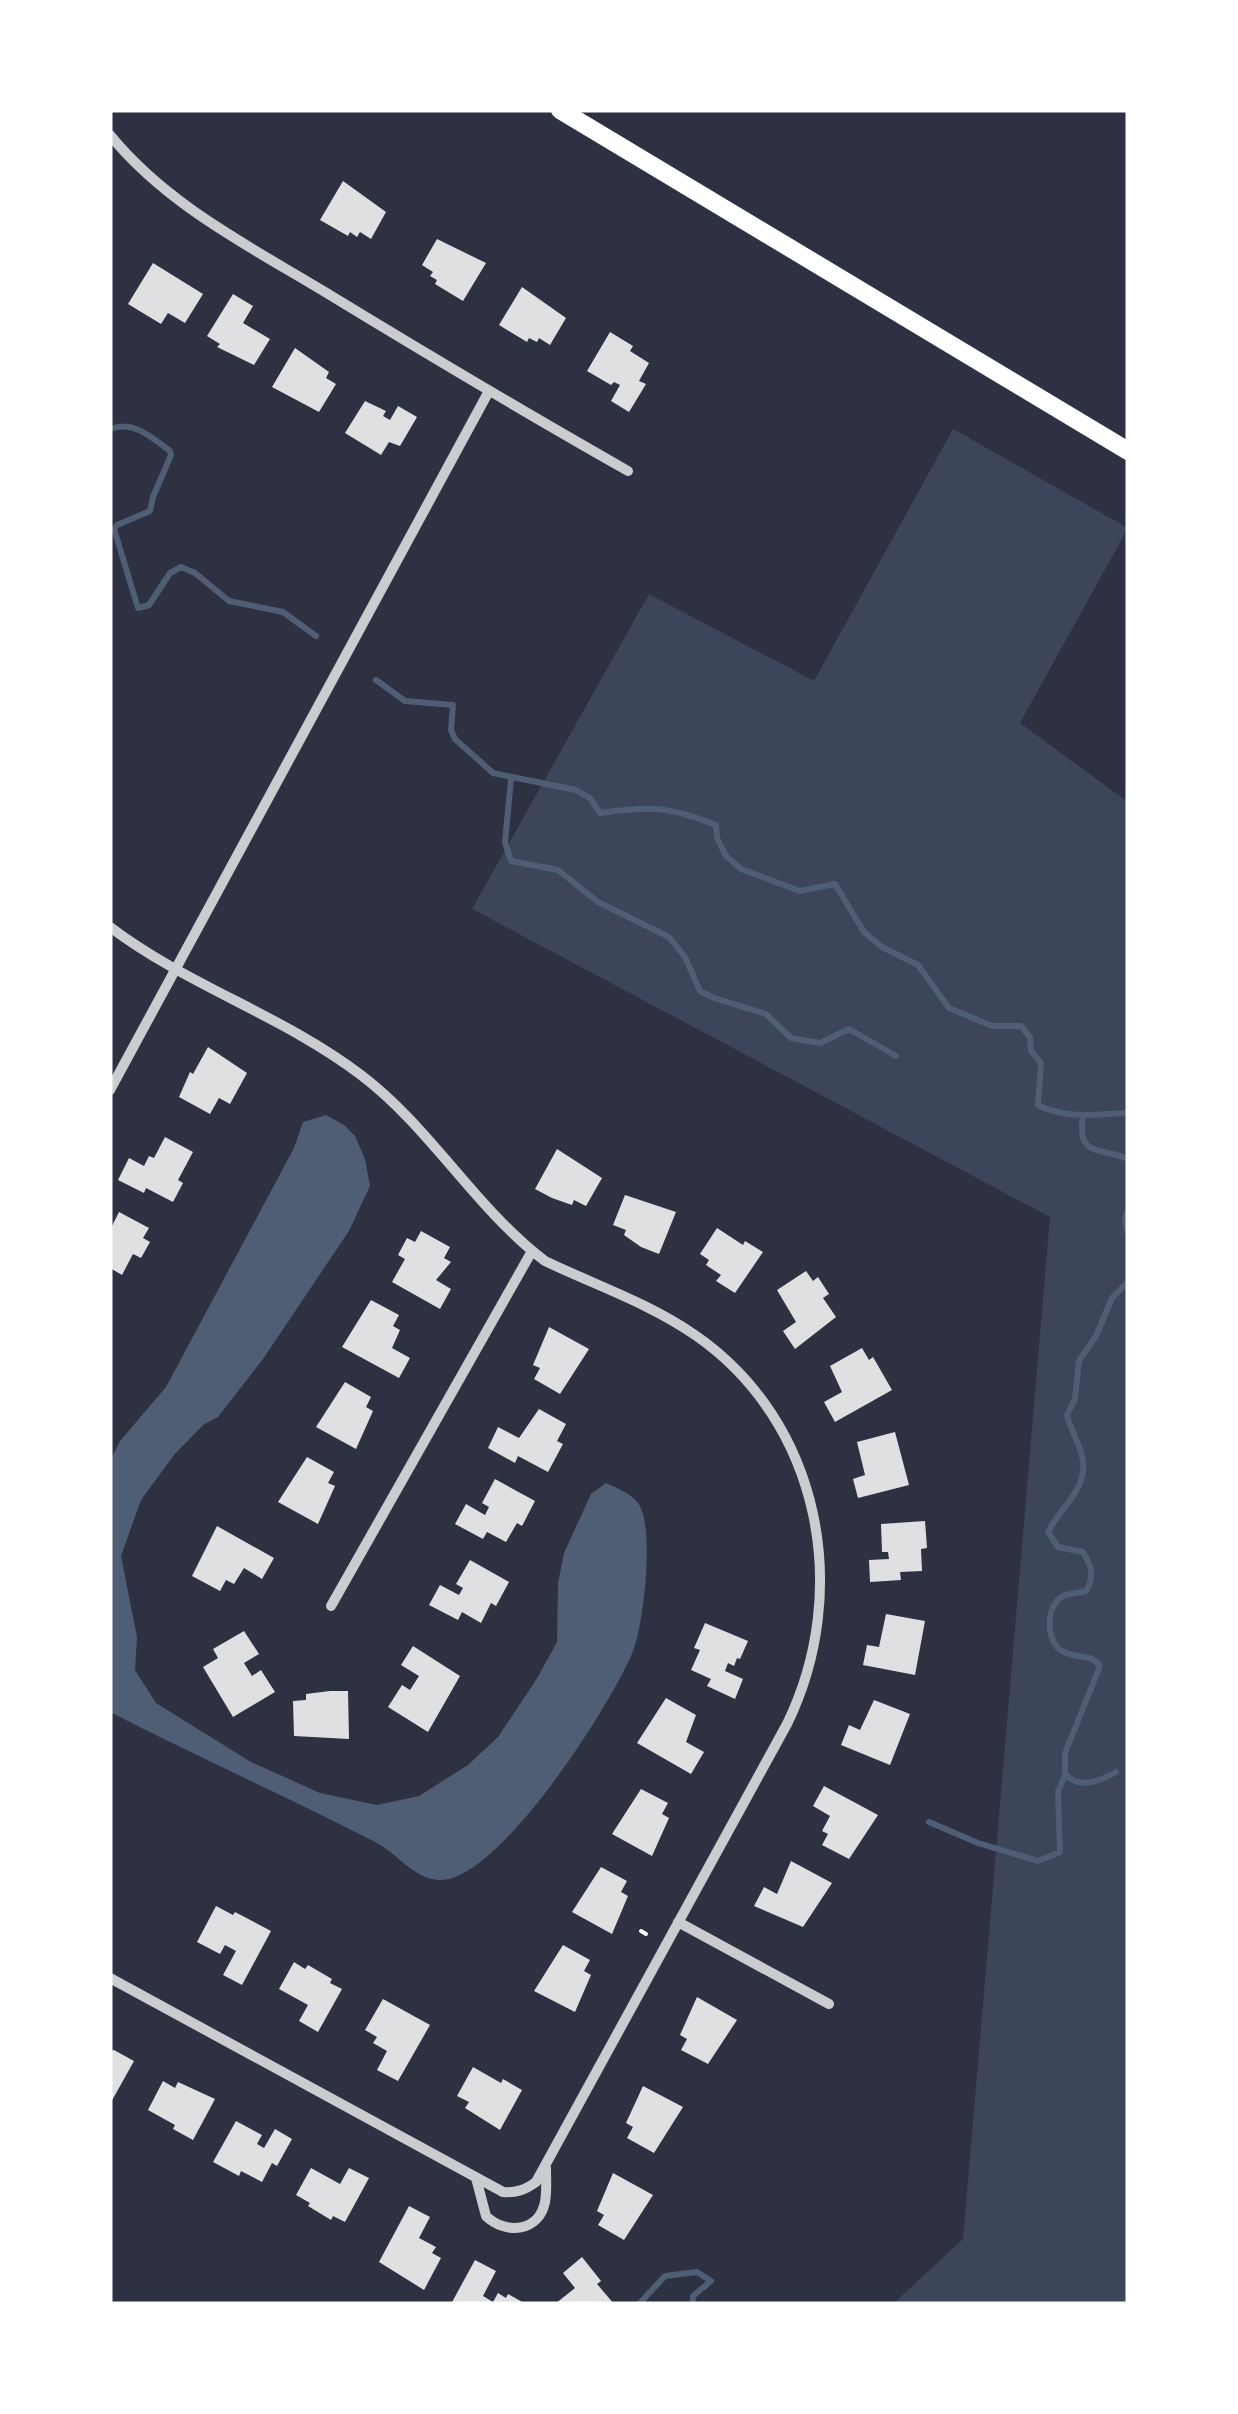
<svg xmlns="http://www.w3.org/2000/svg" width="1238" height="2414" font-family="Quicksand,sans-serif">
<rect width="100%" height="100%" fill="#2d3142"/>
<path fill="#3c4559" d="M953,429L1128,528L1020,723L1128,802V2304H893L963,2239L1050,1217L472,909L649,594L814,681Z"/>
<path fill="#4f5d75" d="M326,1115L344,1125L355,1136L365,1159L370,1186L349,1231L263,1359L218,1417L203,1425L174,1455L141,1500L121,1556L137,1637L135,1670L156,1703L251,1762L320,1793L377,1805L419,1796L468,1765L498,1737L536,1680L557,1642L558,1583L564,1553L591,1494L606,1483C617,1488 630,1493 638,1503C655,1525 644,1624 633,1651C613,1702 497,1885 438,1880C413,1878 397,1853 375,1842C287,1797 198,1757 110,1712V1461L120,1441L166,1387L294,1148L303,1122Z"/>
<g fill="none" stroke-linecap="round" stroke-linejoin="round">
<path stroke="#4f5d75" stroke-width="6" d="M110,429C134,420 151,437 170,451L171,455L153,497L150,511L117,525L114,529L138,608L149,605L170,573L181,567L195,573L229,601L283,612L316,636
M376,680L405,701L453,705L451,730L455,739L493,773L576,790L590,798L600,813C652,806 667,806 716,825L717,838L726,856L741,869L800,891L835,884L864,932L882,947L918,965L949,1008L992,1026H1021L1030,1037L1031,1051L1041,1063L1038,1105C1067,1120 1096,1114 1128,1113
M511,779L505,842L511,861L558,870L598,902L669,937L685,957L700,991L714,998L766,1014L791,1038L820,1043L849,1029L896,1056
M1083,1116C1076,1158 1101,1147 1128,1159
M1128,1210L1125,1219L1128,1235
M1065,1774C1079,1790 1100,1781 1116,1772
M929,1822L978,1843L1038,1861L1060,1852L1058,1792L1065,1774V1753L1100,1666C1090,1653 1078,1659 1064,1652C1045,1644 1045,1605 1063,1596C1069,1593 1079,1593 1086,1591C1095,1577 1091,1565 1083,1552L1058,1547L1048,1532C1059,1509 1087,1490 1083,1461C1081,1446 1071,1431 1067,1415L1075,1399L1079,1361L1096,1336L1112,1298L1128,1282
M639,2304L665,2276L697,2272L711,2281L693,2296V2304"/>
</g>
<path fill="#e0e0e3" d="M343,181L386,212L371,239L360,232L357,237L350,232L348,236L320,220Z
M437,239L486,263L463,301L435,284L437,280L430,276L433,272L422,265Z
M153,263L203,294L185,323L168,313L161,324L128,304Z
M522,287L566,318L550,345L539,338L537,342L529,338L527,342L499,325Z
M233,294L253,306L243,323L270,339L254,365L217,347L220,344L207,336Z
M610,332L633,346L630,351L649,363L639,381L646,384L629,412L611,401L620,385L614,382L611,385L587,371Z
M295,348L329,372L326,378L336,384L319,412L272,387Z
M365,401L386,411L383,416L390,420L398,406L417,417L400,446L389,442L381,455L345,433Z
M208,1047L247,1073L230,1104L219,1098L210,1114L179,1097L190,1072L193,1074Z
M165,1137L193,1152L178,1180L183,1183L173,1202L146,1188L144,1193L118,1180L129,1158L144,1166L149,1156L154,1158Z
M557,1149L602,1178L586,1206L574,1200L572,1205L552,1198L535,1189Z
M625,1195L676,1212L659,1254L641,1247L624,1235L626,1230L613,1225Z
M119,1212L149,1228L143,1238L150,1242L141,1258L133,1254L122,1275L110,1268V1230Z
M717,1228L743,1245L745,1241L763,1252L735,1293L716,1281L721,1275L706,1265L709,1260L700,1254Z
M421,1231L450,1247L444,1258L451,1262L436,1280L451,1289L440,1309L392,1282L405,1259L398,1255L407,1238L415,1242Z
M806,1271L813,1281L818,1277L829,1294L823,1298L836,1317L795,1349L783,1331L796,1322L777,1290Z
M371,1300L399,1315L393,1326L400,1330L392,1348L410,1358L399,1378L342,1347Z
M549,1327L589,1349L560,1394L534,1379L540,1368L533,1365Z
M862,1348L869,1360L873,1357L892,1390L835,1422L824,1402L842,1392L830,1366Z
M345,1382L371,1397L366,1407L373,1411L356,1449L316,1427Z
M539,1409L566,1424L557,1441L563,1444L548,1472L518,1456L515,1463L488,1448L498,1427L519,1438Z
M895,1432L909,1485L858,1498L853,1479L865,1475L857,1442Z
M307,1457L334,1472L328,1483L335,1486L318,1524L278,1502Z
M495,1479L535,1501L522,1526L517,1523L506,1542L487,1532L483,1539L455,1524L466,1504L485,1515L489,1507L482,1503Z
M925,1521L927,1548L921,1549L922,1571L900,1572L901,1580L870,1582L869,1560L889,1559L888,1552H882L881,1524Z
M217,1526L274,1558L262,1579L244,1568L234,1584L226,1580L220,1591L192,1576Z
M470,1560L509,1582L496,1606L491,1603L481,1623L462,1612L458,1620L429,1605L440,1585L459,1595L463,1588L456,1584Z
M886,1614L925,1621L915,1675L863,1665L867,1645L879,1647Z
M705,1623L748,1641L740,1659L737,1658L734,1666L728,1663L725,1671L743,1679L735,1699L707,1686L711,1679L691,1670L700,1650L694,1648Z
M244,1631L259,1654L244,1663L252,1676L261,1670L275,1692L233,1717L203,1667L218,1658L213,1649Z
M413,1646L460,1676L428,1732L388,1707L402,1685L410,1690L419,1676L401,1665Z
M330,1691H348L349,1739L294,1736L293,1701L306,1700V1694Z
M666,1698L696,1715L686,1742L704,1752L691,1774L637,1743Z
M874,1700L910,1714L890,1765L841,1745L849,1725L860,1730Z
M824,1786L878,1815L849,1859L822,1845L828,1834L822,1831L830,1816L813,1806Z
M641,1789L668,1803L662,1814L669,1818L652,1856L612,1834Z
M791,1861L832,1883L803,1927L754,1906L764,1887L777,1894Z
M601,1867L627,1881L621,1892L628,1896L612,1934L572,1912Z
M216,1906L233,1915L235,1912L271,1931L242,1985L223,1975L236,1951L225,1945L220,1954L197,1942Z
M563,1945L590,1960L584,1971L591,1975L575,2012L534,1991Z
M294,1962L305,1969L308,1965L332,1979L330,1983L342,1989L318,2032L299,2021L308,2005L279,1989Z
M697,1997L737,2020L708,2064L681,2050L687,2039L680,2035Z
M383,1999L430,2025L398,2081L377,2070L387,2051L373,2043L377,2037L365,2030Z
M114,2050L134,2061L110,2104V2051Z
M473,2067L501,2083L503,2079L522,2090L500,2130L465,2108L469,2102L457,2096Z
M163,2081L175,2088L178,2082L215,2099L193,2140L173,2129L175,2125L148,2110Z
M643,2086L683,2107L654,2153L627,2138L633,2127L626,2123Z
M236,2121L262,2135L257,2144L264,2148L275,2129L292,2139L277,2166L272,2163L262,2182L241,2171L239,2176L213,2162Z
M311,2168L340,2184L349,2168L369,2178L345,2222L333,2216L331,2220L308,2206L310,2203L296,2195Z
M613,2173L653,2195L624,2240L598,2225L604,2215L597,2211Z
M409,2206L430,2217L419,2238L436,2247L432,2253L441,2258L424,2290L379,2262Z
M582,2257L601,2281L597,2284L614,2304H555L575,2288L563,2273Z
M475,2260L496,2271L483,2296L493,2302L498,2293L506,2298L508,2294L526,2304H451Z"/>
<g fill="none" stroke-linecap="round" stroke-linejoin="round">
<path stroke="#fff" stroke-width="4" d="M641,1931L646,1934"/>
<path stroke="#caccd0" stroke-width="10" d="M110,135C167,205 249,246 325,292C425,353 526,413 628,471
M110,927C188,986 284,1016 361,1075C431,1128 475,1208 545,1261C595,1285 649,1303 695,1335C821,1422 852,1591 787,1724L536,2182C525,2190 516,2193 503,2192L110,1978
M110,1090L489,391
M331,1606L532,1251
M678,1922L829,2004
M476,2178L486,2216C506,2235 539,2232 545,2202C547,2191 546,2179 546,2168"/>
<path stroke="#fff" stroke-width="18" d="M560,110L1128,451"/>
</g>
<rect width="1238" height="2414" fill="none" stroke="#ffffff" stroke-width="225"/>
</svg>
